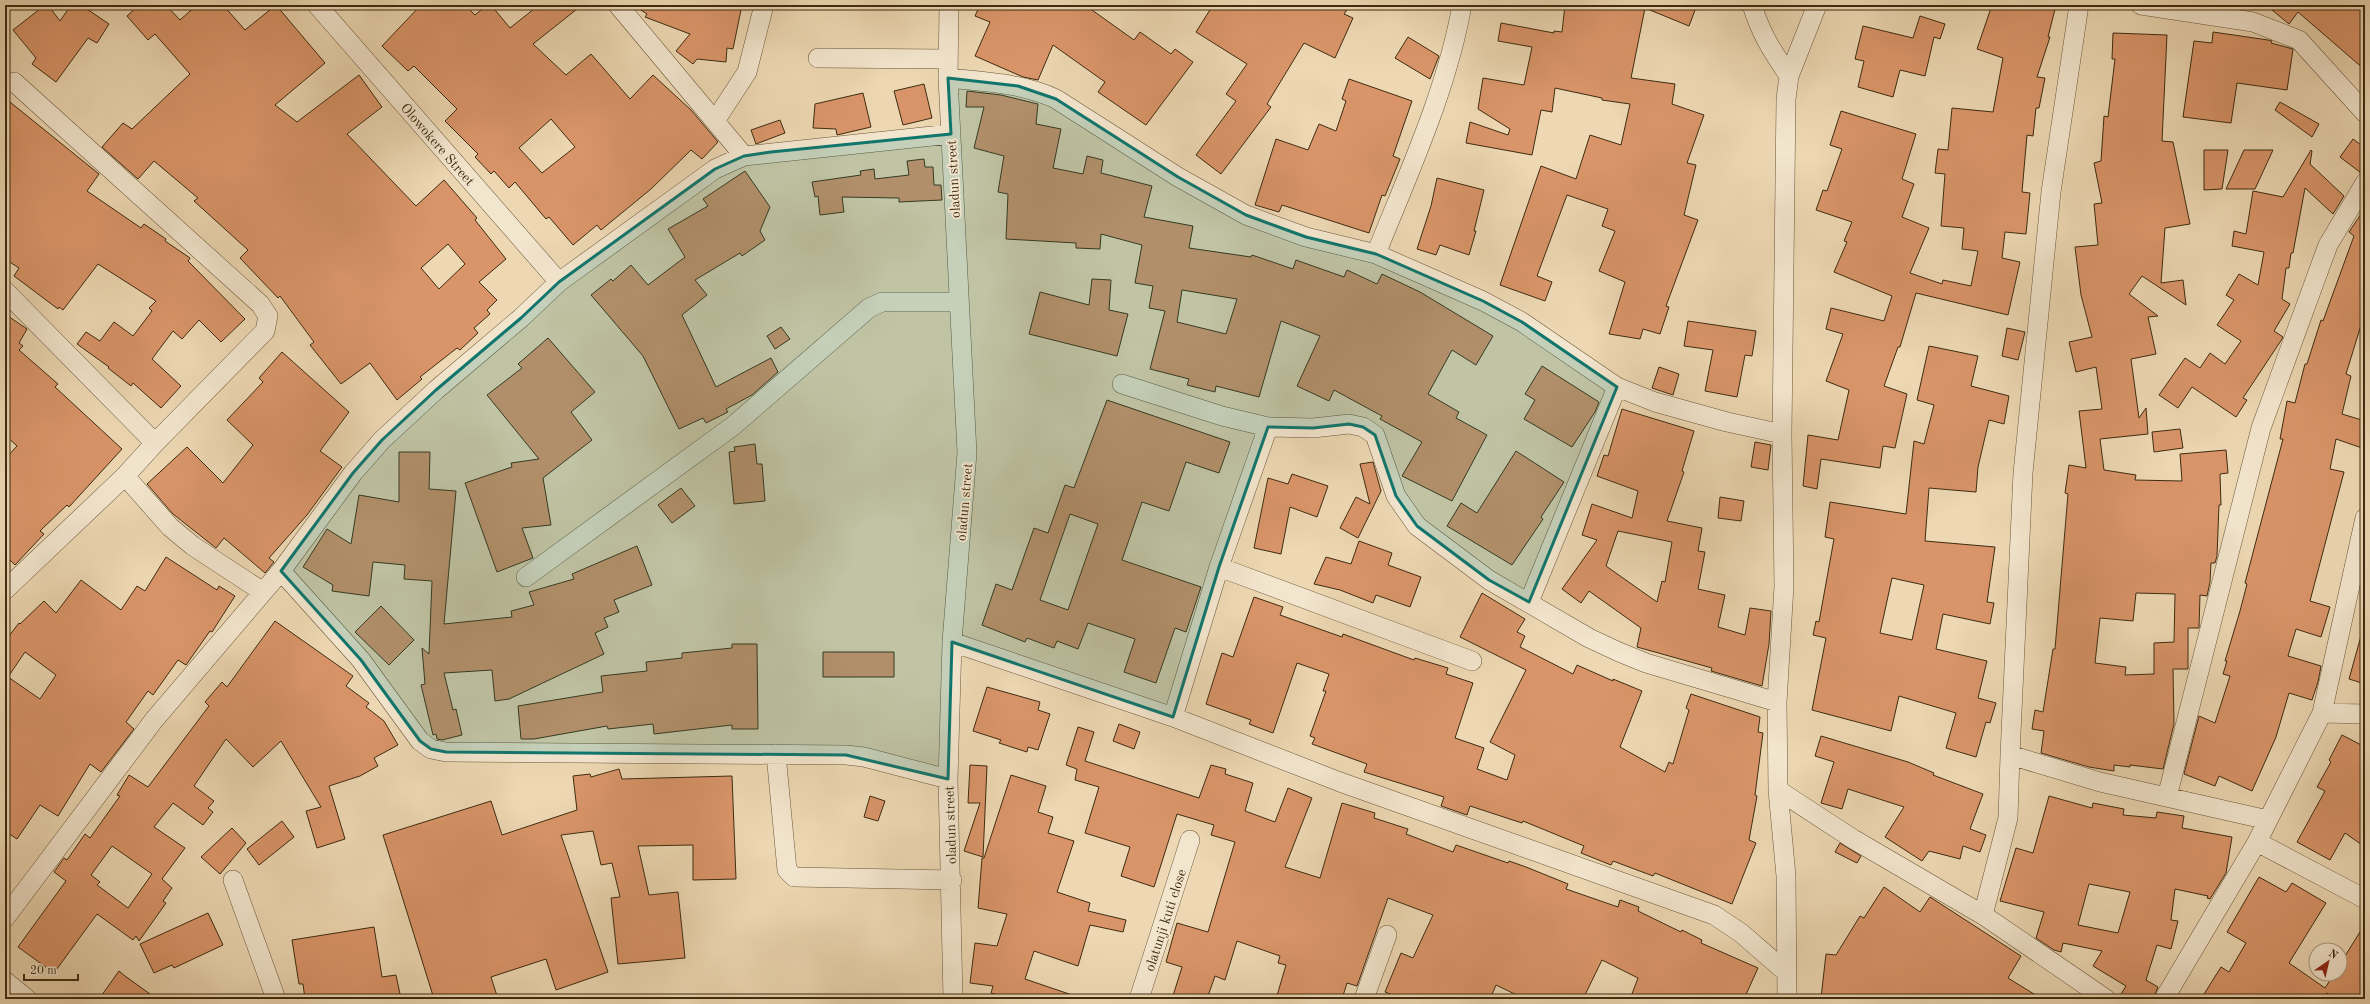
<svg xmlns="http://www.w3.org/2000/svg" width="2370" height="1004" font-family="'Old Standard TT',serif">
<rect width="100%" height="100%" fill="#edd8b3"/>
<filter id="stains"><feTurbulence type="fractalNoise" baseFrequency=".005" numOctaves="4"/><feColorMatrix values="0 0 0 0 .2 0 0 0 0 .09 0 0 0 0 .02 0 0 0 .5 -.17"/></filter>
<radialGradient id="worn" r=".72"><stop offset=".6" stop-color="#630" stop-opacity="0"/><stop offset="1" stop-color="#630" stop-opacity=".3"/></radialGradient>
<path fill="#d99569" stroke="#3e2b10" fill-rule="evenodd" d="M45,5H48L60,21L71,5H81L109,24L97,43L88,38L56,82L32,64L36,58L13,30Z
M139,5H166L180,20L197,5H223L245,30L276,5L325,63L275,105L297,122L359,75L382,107L347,134L416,206L444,180L477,218L475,220L506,259L479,282L497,300L487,310L490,314L474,328L478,333L460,350L457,348L420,377L422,379L397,400L370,363L341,384L310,345L314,342L280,296L278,298L240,258L248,250L194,201L198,198L154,161L138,179L102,147L123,123L132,129L190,74L155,34L148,40L127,16ZM448,244L465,264L439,289L421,268Z
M421,5H465L475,15L487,5H491L510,28L539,5H582L533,44L566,75L591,54L630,99L653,75L691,110L718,142L702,159L691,150L651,189L601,230L597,225L573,245L549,217L546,219L515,182L509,188L494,171L491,174L475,157L478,154L445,121L457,109L414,66L408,71L382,46ZM551,119L575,147L542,173L519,148Z
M633,5H742L733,49L727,48L726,62L697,59L693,64L676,51L690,34L645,17L647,14Z
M980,5H1085L1134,40L1140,32L1171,54L1175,49L1193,62L1146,125L1098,92L1105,82L1053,45L1038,80L1023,77L975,56L990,22L975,16Z
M1213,5H1350L1344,14L1353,18L1335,58L1304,43L1267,104L1271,107L1221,174L1196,155L1236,101L1226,94L1247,64L1196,32Z
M1565,5H1697L1689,26L1645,8L1631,78L1675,84L1672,104L1704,115L1687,163L1696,165L1684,215L1698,220L1666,306L1669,307L1660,334L1643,329L1640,339L1609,334L1625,282L1599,271L1615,231L1602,226L1608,209L1567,195L1537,276L1552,282L1545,301L1500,285L1541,166L1576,179L1590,135L1621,145L1630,104L1602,100V98L1555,88L1552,112L1541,110L1532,155L1466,143L1470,122L1508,135L1510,129L1478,109L1483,78L1524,85L1532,47L1498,41L1501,23L1554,33V31L1562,32Z
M1992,5H2056L2048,37H2050L2037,77L2045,78L2039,108H2036L2033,136L2027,135L2022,192L2030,193L2026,234L2005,232L2002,258L2020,262L2008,315L1916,293L1900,347H1898L1884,386L1907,394L1895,448L1883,446L1880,468L1821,459L1817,489L1803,486L1808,435L1838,440L1849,390L1826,381L1843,334L1826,329L1831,308L1884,321L1892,296L1834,272L1847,242L1844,241L1852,222L1816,210L1823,190L1827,191L1842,149L1830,145L1841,111L1916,134L1902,179L1914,184L1902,217L1929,228L1910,273L1942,284L1943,280L1971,286L1978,251L1962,249L1964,228L1941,226L1945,174L1935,173L1938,149L1948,150L1952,108L1993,112L2003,58L1977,49Z
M2266,5H2365V70L2298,12L2289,24Z
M1920,16L1945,24L1940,39L1934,37L1925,76L1900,70L1893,97L1858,87L1864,61L1855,59L1863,26L1913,38Z
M2213,32L2268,40L2272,41L2271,43L2293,49L2287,90L2237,83L2231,123L2183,117L2194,41L2212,43Z
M2113,33L2167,35L2162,141L2173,142L2190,224L2165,228L2161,283L2183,280L2186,305L2142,276L2129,294L2158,316L2148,317L2156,354L2131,359L2139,418L2146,408L2148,434L2100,439L2104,470L2136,475L2135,480L2182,481L2180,454L2226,450L2228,473L2220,474L2221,505H2219L2217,556L2215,563H2211L2210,582L2207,596L2200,595L2199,628H2188V669H2173L2174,724L2163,769L2130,765V767L2114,765V771L2089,767L2041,753L2044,731L2032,729L2035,710L2043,712L2053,649H2055L2068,494L2065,493L2069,465L2086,468L2079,411L2102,409L2096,367L2076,372L2069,342L2092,337L2081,295L2075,247L2098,245L2094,204L2102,203L2094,163L2101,161L2104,116L2108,117L2115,59H2112ZM2136,593L2175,594L2174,642L2154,643V674L2125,675L2126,667L2095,663L2100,618L2133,621Z
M1408,37L1439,56L1430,79L1395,58Z
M1349,79L1412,101L1393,156L1400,159L1385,196L1382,195L1369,233L1282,205L1279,212L1255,205L1276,139L1308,150L1319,124L1336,131L1346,101L1342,99Z
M924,84L932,118L903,125L894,91Z
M967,91L1001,95L1038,104L1036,124L1061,129L1053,168L1083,174L1087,156L1103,160L1101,173L1152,186L1144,217L1193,226L1189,248L1251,257L1252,255L1293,269L1296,260L1344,277L1347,270L1377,284L1382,274L1420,292L1493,336L1476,365L1452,350L1428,394L1459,412L1456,418L1487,435L1452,501L1402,476L1422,442L1380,419L1382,416L1334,390L1329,401L1297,386L1320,336L1281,321L1259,397L1216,386L1215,392L1187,385L1189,379L1150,369L1165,311L1149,308L1153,286L1135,283L1142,245L1101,234L1100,249L1076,248V243L1006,239L1008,194L998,192L1004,156L974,148L984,107H966ZM1182,290L1237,299L1226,334L1177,322Z
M863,93L871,127L837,135L836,129L813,128L815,104Z
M5,98L99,174L87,191L141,228L144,224L166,239L165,241L190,258L188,261L245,319L221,342L199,320L182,339L173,331L152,359L181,386L161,408L133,383L131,386L108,368L109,367L77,344L86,332L100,341L114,322L133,336L152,311L149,308L156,301L98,264L63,310L59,307L58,309L14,276L19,268L5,259Z
M2280,102L2319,124L2312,137L2275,110Z
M780,120L785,133L756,144L751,130Z
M2353,139L2365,148V172L2361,173L2340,157Z
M2204,150H2228L2222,189L2204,190Z
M2244,150H2273L2255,189H2226Z
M2311,150L2312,151L2310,164L2344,196L2333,214L2305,188L2293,253H2291L2289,268H2286L2282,299L2290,304L2274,331L2283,337L2282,339L2243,398L2247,400L2236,417L2192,387L2178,408L2159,395L2185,358L2200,368L2210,353L2225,364L2241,341L2217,325L2234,300L2226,295L2239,274L2258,285L2264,252L2232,246L2234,231L2246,234L2253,191L2283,197Z
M924,159L925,167H933L934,185H941L942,200L899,202V198L842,197L844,212L820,215L818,196L815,197L812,182L861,175L860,171L874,169L875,179L909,175L907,161Z
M745,171L770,207L760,231L765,240L742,256L740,253L695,280L707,295L682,315L716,387L771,358L778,372L752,395L726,409L728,412L706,423L703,418L679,429L643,356L591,295L611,279L613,281L631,265L648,285L685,257L668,229L708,206L703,199Z
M1437,178L1484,190L1474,231H1476L1469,255L1440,245L1436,255L1417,249L1431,206Z
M2363,211H2365V327L2361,325L2346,374L2351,376L2342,414L2365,421V449L2336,439L2330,469L2344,472L2310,601L2330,607L2321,637L2296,629L2288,656L2321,666L2318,682L2312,700L2289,693L2276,737L2252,791L2219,776L2215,786L2184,774L2199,716L2215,723L2230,676L2223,674L2227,661H2225L2240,611L2247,584L2245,583L2283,439H2280L2287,401L2295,403L2305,364H2307L2321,320L2323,321L2354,236L2349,232Z
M1092,279L1111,280L1109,310L1128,314L1117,356L1029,334L1040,292L1089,305Z
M5,314L27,329L19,343L23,346L19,350L58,384L55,387L122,449L69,507L67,505L40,531L44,534L15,565L5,555V459L17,446L5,435Z
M1688,321L1756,331L1752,356L1745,355L1737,397L1705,391L1713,350L1684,346Z
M781,327L790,339L775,349L767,336Z
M2007,328L2025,332L2018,360L2002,356Z
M548,338L595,392L571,412L592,440L543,478L551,525L522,528L533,558L497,572L465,483L512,467L511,463L539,459L487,395L522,368L518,364Z
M1929,346L1978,356L1971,386L2009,396L2004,424L1989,420L1978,467L1976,492L1929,488L1925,541L1995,547L1987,602L1994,603L1990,624L1943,614L1936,649L1987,661L1978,698L1996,703L1990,723L1986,722L1976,757L1946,748L1956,713L1899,696L1891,731L1812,710L1826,638L1813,635L1816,621L1819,622L1834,539L1825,537L1830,502L1906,514L1914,441L1924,444L1934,405L1917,400ZM1892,578L1924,585L1912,640L1880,633Z
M282,352L349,412L320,451L342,467L307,515L269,558L274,562L265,573L224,538L216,548L173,514L147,484L187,447L223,483L253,445L227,420L263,382L259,378Z
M1542,366L1599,402L1595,412L1572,447L1524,419L1535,400L1525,394Z
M1659,367L1679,374L1673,395L1652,388Z
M1107,400L1230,442L1219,473L1186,462L1169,511L1142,502L1122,560L1201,587L1186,632L1175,628L1156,683L1124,672L1135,639L1088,623L1078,649L1057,641L1054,648L1027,638L1025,642L982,625L996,584L1012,590L1034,528L1048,533L1065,485L1074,488ZM1070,514L1098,524L1068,610L1040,600Z
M1622,409L1694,431L1682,471L1684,472L1667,521L1702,528L1698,551L1705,552L1698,589L1725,595L1718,627L1745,635L1750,608L1771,611L1769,644L1762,686L1711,671L1712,668L1637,647L1641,628L1589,591L1581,603L1562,589L1597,540L1582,535L1592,504L1632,518L1638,491L1597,476L1604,455L1608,456ZM1618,531L1672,542L1665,582L1662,581L1657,602L1606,566Z
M2180,429L2183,448L2154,452L2152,432Z
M1755,442L1771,445L1768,470L1751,467Z
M755,444L757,464H762L765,501L734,504L729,452L735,451L734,447Z
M1516,451L1564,482L1541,517L1543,519L1512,565L1447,526L1461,503L1477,513Z
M399,452H430L429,489L456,491L444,624L512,617L511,611L534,605L529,592L574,579L572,574L637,546L652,585L614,600L619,612L604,618L608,627L595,633L604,654L509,699L495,701L492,670L444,673L453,710L456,709L462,735L442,740L437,739L436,734L433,735L421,685L425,684L422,648L429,654L432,581L404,579L405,565L373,562L369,596L332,591L333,585L303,567L327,529L351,544L359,495L399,502Z
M1373,462L1381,491L1358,538L1340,528L1356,497L1370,504L1360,464Z
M1292,474L1328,486L1317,517L1290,507L1281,554L1254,548L1268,478L1288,484Z
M681,488L695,506L672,523L658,505Z
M1720,497L1744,501L1741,521L1718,518Z
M1359,541L1392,553L1388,565L1421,577L1410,607L1376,595L1373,603L1340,590L1314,584L1326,557L1351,564Z
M166,557L217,590L219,586L235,596L212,632L210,631L186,665L178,660L153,695L148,691L126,722L134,729L101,772L90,764L58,816L40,805L17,839L5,831V641L19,623L20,624L44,601L56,613L81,580L121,610L137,586L145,591ZM25,652L56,675L40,699L8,677Z
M1482,593L1525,619L1517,632L1525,636L1520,647L1573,674L1577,665L1613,681V679L1642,691L1620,747L1665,772L1669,762L1673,764L1689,710L1686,708L1691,694L1760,717L1758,732L1763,733L1755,795L1757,796L1749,840L1756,843L1732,904L1655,873L1653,876L1613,861L1611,865L1581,853L1584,846L1523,821L1522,823L1470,806L1467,815L1441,806L1444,797L1364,772L1367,764L1312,744L1315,738L1310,736L1326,691H1323L1329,674L1297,663L1273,733L1249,724L1251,720L1206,704L1222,653L1233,657L1254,597L1283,607L1280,615L1342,637L1343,634L1414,660L1415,658L1448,668L1446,674L1473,683L1455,738L1484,748L1477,769L1507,780L1515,755L1490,742L1526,670L1460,637Z
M381,606L414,640L389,665L355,632Z
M275,621L353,676L346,686L369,703L366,707L384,721L398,745L374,758L378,766L360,776L329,786L345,839L317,848L306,811L321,807L281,741L253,767L226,739L194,786L214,801L208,808L213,812L203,825L173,803L154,827L185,848L162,879L172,888L163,901L166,903L139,941L136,936L133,940L97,914L54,973L18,947L66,881L54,872L64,858L67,860L85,834L90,838L120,796L117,795L129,775L148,787L209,706L205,702L222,682L227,687ZM112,846L152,874L128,908L97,885L100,882L91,875Z
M2361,636L2365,637V684L2349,679Z
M732,644H757L758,729H732V725L654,734L653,724L608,729L607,726L534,739H521L518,706L603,692L601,676L647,671L646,662L682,658V653L732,648Z
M823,652H894V677H823Z
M987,687L1040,702L1038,710L1050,714L1038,750L1028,747L1027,752L999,743L1001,740L973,731Z
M1119,724L1140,732L1134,749L1113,741Z
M1078,727L1094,732L1085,761L1199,798L1211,765L1226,769L1225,774L1253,783L1245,811L1275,822L1288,788L1312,798L1285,867L1320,878L1342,803L1375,813L1374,818L1408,829L1406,834L1453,852L1456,845L1508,863L1509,861L1526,867L1568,884L1566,889L1618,907L1620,900L1639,907L1638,911L1681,932L1682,930L1702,940L1701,943L1758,968L1744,999H1630L1638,978L1602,960L1583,999H1525L1496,985L1490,999H1403L1385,992L1401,953L1413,958L1433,915L1388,898L1357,986L1347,983L1342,999H1276L1286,965L1278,963L1280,956L1237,941L1225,980L1215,976L1207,999H1172L1182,967L1166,962L1177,923L1208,932L1235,842L1211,835L1214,825L1177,814L1154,887L1121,876L1130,847L1085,833L1099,787L1075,780L1077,769L1066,765Z
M2342,735L2365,747V847L2345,833L2330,860L2297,842L2325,791L2317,787L2331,762L2329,760Z
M1821,736L1908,762L1934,773L1933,775L1983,794L1970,829L1986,835L1980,852L1963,846L1960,859L1929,851L1922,861L1885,837L1904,807L1848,789L1842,809L1821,803L1834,762L1815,756Z
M970,765L987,766L983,857L964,851L980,803H968Z
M619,769L622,779L732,776L736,879L693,880V845L638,846L649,895L678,892L685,958L618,964L611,898L620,897L612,863L601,865L593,831L561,835L608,972L556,990L546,959L491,977L498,999H434L383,835L491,801L502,835L577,810L573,776L590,774L591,777Z
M1011,775L1046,786L1038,812L1053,817L1048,833L1074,841L1057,892L1090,903L1088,911L1126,920L1123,932L1090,925L1078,966L1034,951L1025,979L1075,996V999H1011L991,993L993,986L970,983L975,943L997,946L1007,914L978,908L982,858H984Z
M870,796L885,801L878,821L864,817Z
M2049,796L2092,808L2093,803L2124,809L2123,815L2156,818L2157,812L2184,816L2182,828L2232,837L2226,873L2210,899L2207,898L2208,896L2175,889L2171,920L2178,921L2171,949L2157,945L2146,980L2158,987L2153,999H2118L2126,986L2093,966L2102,951L2063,943L2061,952L2054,950L2036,938L2044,912L2000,901L2016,848L2033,853ZM2089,884L2130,892L2118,933L2078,925Z
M282,821L294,837L259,865L247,849Z
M232,828L246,843L220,874L201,857Z
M1840,843L1861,856L1857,863L1835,852Z
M2259,877L2286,892L2292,883L2326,903L2289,963L2325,988L2334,974H2340V964L2365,924V999H2337L2327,993L2323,999H2201L2221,967L2229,972L2246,943L2227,932Z
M1884,887L1920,912L1930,897L2021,956L2008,978L2042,999L1821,998L1826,954L1836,955L1860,916L1864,918Z
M208,913L223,945L174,968L172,965L154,973L140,944Z
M374,927L382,977L396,975L401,999H305L303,984H299L292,940Z
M119,971L125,976L157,999H99Z"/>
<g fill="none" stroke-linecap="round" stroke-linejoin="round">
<defs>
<path id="minor" d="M317,5L559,282
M618,5L744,156
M949,5L948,78L967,453L952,642L948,779L953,999
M1752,5C1761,34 1772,51 1789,76
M2141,5L2253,22L2299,40L2365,113
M818,58L948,59
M948,78C985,82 1022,83 1056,99L1178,177L1246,215L1306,237L1376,254L1483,301L1522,322L1617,387L1655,402L1727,422L1782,434
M14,82L260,304L268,316L265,331L155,443
M715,121L747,72L764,5
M1376,254C1408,174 1447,90 1462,5
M5,291L155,443L125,476L5,590
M1122,384L1222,416L1268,427
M125,476L170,527L193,546L263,592
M1219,567L1472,661
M281,571L361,660L420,741L431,749L446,752L846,755L864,757L948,779
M526,577L733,426L869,308L882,302H959
M1529,602L1617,387
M952,642L1173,717L1340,782L1714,915L1741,933L1786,972
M2322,713L2365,714
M1173,717L1219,567L1268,427L1313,428L1349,424L1363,427L1375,435L1396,496L1417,526L1489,580L1589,638L1619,652L1646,663L1777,702
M776,754L787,870L794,877L952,880
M2010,755L2023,473L2051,192L2079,5
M1778,790L1853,839L1983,915L2106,999
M2167,797L2261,428L2328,245L2365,183
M2257,842L2365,899
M233,880L276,999
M1983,915L2008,818L2010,755L2100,782L2268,820
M5,918L154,720L281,571L353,473L382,440L436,390L521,318L559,282L715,169L744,156L951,134
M5,981L27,999
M1139,999L1190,840
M1364,999L1387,935
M1787,999L1786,876L1778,790L1777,702L1784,586L1782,434L1786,99L1789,76L1817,5
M2164,999L2257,842L2322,713L2365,518"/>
</defs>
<use href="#minor" stroke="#6a5639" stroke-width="20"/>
<use href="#minor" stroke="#f3e6ce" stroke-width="19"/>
</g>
<path fill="#0f766e" fill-opacity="0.2" stroke="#0f766e" stroke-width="3" stroke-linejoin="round" d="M948,78L1018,86L1056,99L1178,177L1246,215L1306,237L1376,254L1483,301L1522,322L1617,387L1529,602L1489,580L1417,526L1396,496L1375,435L1363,427L1349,424L1313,428L1268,427L1219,567L1173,717L952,642L948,779L846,755L446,752L431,749L420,741L361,660L281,571L353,473L382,440L436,390L521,318L559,282L715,169L744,156L771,152L951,134Z"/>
<g text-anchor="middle" stroke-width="3.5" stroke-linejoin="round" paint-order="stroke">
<g font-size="14" fill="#3e2b10" stroke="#f3e6ce">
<text transform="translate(438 144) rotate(49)" y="5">Olowokere Street</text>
<text transform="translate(953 179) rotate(-93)" y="5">oladun street</text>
<text transform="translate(964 502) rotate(-85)" y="5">oladun street</text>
<text transform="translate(950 825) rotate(-92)" y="5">oladun street</text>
<text transform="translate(1165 920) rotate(-72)" y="5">olatunji kuti close</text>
</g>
</g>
<rect width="2370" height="1004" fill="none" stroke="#edd8b3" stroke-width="20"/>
<rect x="6" y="6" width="2358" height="992" fill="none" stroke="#3e2b10" stroke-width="2"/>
<rect x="10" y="10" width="2350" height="984" fill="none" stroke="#3e2b10"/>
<g transform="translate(2328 962) rotate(34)"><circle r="19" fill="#f3e6ce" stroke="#ab9b82"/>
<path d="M0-3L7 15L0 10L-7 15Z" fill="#8f2418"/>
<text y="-6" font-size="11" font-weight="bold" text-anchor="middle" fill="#3e2b10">N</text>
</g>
<path d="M24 974v6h54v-6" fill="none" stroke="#3e2b10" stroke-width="2"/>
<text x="30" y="974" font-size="12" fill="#3e2b10" stroke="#f3e6ce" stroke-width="3" paint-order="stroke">20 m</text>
<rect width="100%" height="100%" filter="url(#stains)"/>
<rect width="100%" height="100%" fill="url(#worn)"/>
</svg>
